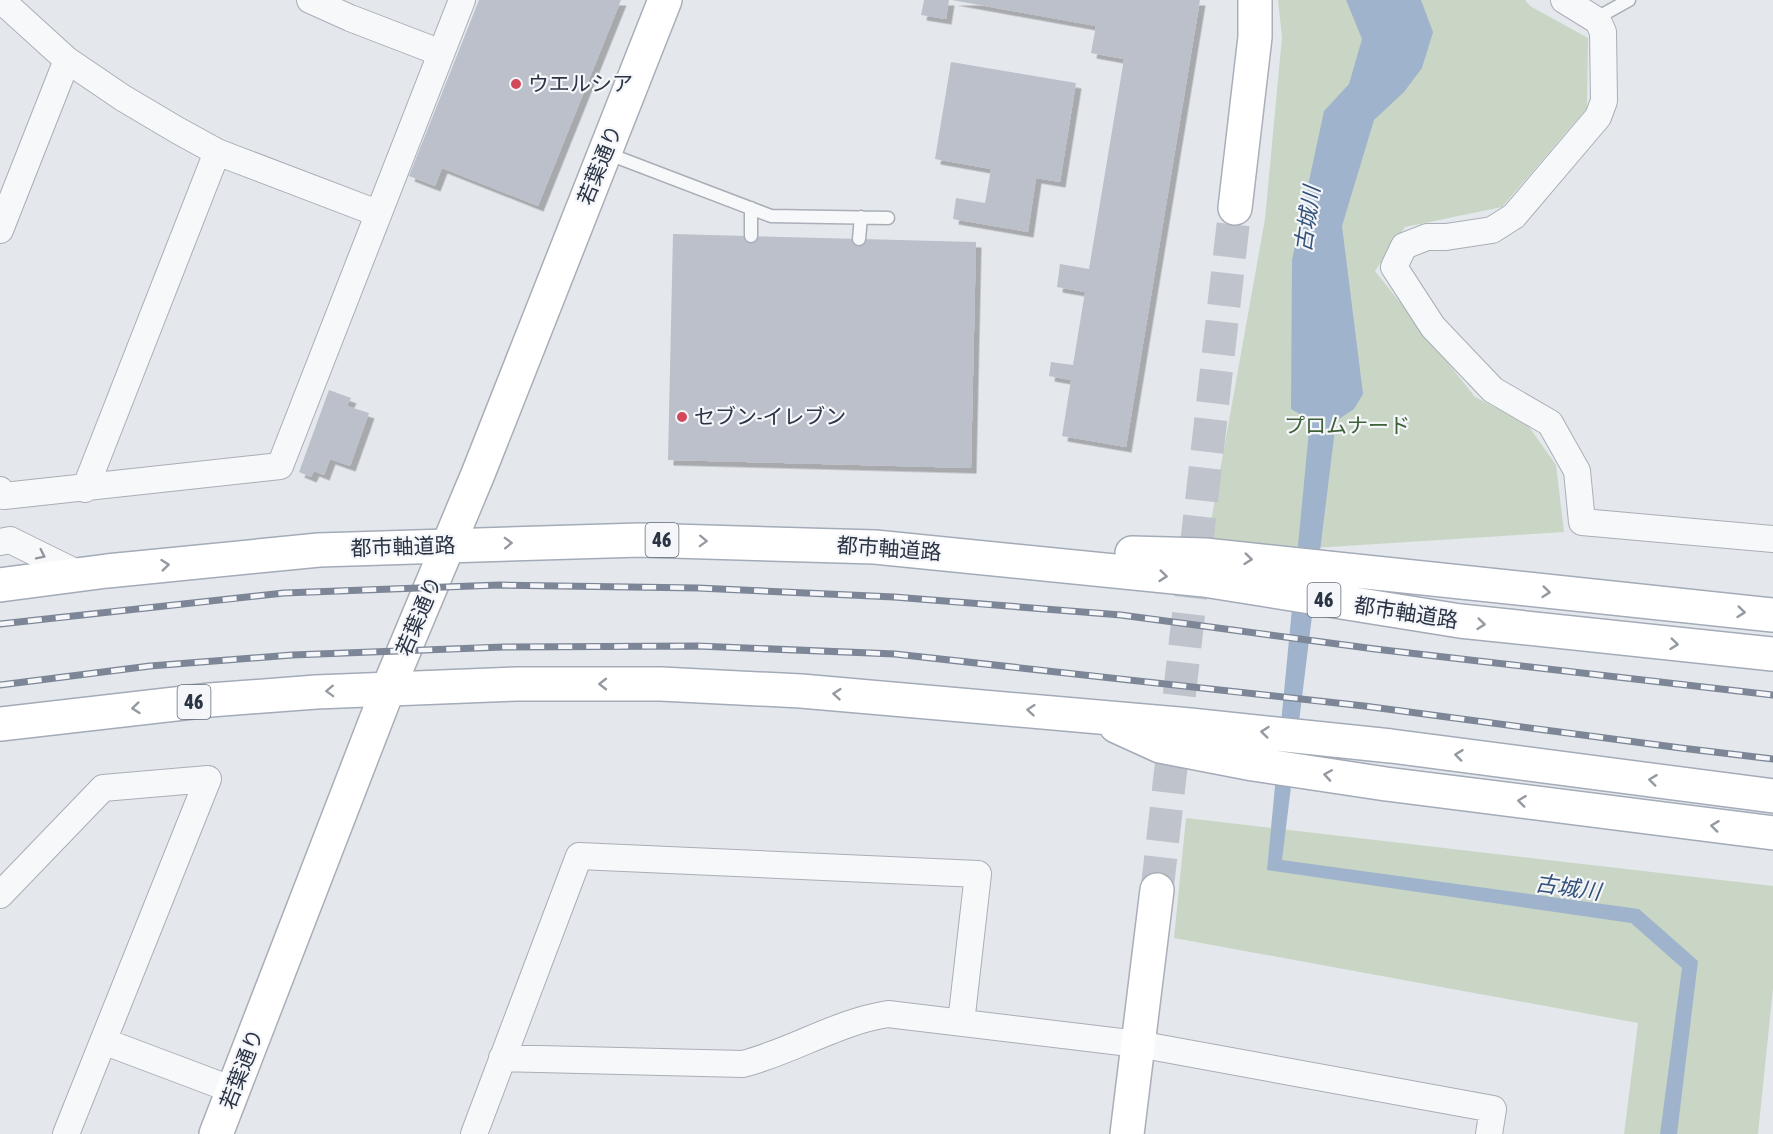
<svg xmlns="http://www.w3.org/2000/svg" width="1773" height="1134" font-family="'Asap Condensed','Noto Sans JP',sans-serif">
<defs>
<filter id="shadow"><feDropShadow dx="5.5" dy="5.5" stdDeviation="0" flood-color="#0004"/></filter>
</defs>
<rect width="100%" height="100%" fill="#e4e7ec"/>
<path fill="#c9d6c5" d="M1278,0H1525L1530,6L1588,38L1587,108L1502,207L1405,227L1375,271L1475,397L1527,424L1556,465L1564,532L1205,555L1265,219L1282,37Z
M1186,818L1773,886V988L1758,1134H1624L1638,1023L1174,938Z"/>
<path fill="#9fb4cc" d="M1346,0H1421L1433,32L1422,68L1404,92L1374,120L1342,226L1363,394L1354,409L1336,421L1282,860L1639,909L1698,961L1677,1134H1660L1682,968L1631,923L1267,870L1310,420L1291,409L1292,260L1324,111L1349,84L1362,39Z"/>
<path fill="#bbc0ca" filter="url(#shadow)" d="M479,0H621L538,206L442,168L435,186L409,176Z
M924,0H949L946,19L921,15Z
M952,0H1200L1126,447L1062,436L1071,380L1049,376L1051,362L1073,365L1085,292L1057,287L1060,264L1089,269L1124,59L1091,53L1096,26Z
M951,62L1076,83L1060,182L1036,178L1028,232L953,219L956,198L985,203L991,169L935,159Z
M673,234L976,242L971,468L668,460Z
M329,390L351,398L347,406L369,413L350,466L330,459L324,475L314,471L311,477L299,472Z"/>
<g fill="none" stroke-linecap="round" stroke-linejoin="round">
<path stroke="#bfc3cb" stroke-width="33" stroke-dasharray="33 16" stroke-linecap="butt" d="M1157,890L1235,208"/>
<defs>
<path id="lane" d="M1595,19L1629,0
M606,153L771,216L888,218
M751,236V208
M859,239L861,217"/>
<path id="street" d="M1,0L67,60L123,98L177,130L217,152L377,213
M310,0L350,18L441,53
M1564,0L1598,21L1603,32L1604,101L1598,117L1514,216L1492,230L1446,237H1427L1404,246L1394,267L1433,327L1493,390L1550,423L1577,471L1582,522L1773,539
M0,230L67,60
M85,489L217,152
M0,490L4,496L280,466L462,0
M0,542L10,540L81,575
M0,895L103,788L208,779L66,1134
M103,1041L233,1090
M502,1058L743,1064C793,1051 837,1022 888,1014L1138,1044L1493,1109L1489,1134
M474,1134L579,856L978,874L961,1023"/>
<path id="secondary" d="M1235,208L1255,37V0
M216,1134L388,689L478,474L665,0
M1127,1134L1157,890"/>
<path id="primary" d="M1132,553L1205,555L1773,615
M0,585L107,571L319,550L640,540L875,547L1204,580L1460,621L1773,654
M0,724L210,700L316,692L517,684H661L801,691L1190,725L1391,746L1773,796
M1116,726L1160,746L1253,764L1386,784L1773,833"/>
</defs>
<use href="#lane" stroke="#a9aeb7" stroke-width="15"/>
<use href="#street" stroke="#a9aeb7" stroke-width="28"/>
<use href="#secondary" stroke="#a9aeb7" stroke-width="36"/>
<use href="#primary" stroke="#a3abb8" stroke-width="36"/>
<use href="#lane" stroke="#f7f8fa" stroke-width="12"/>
<use href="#street" stroke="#f7f8fa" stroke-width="26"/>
<use href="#secondary" stroke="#fff" stroke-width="33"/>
<use href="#primary" stroke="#fff" stroke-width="33"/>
<defs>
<path id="rail" d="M0,624L284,593L499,585L698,588L894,597L1121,615L1375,649L1773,695
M0,685L150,666L292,655L504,647L697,646L895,654L1364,706L1681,748L1773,759"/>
</defs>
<use href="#rail" stroke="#7d8696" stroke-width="7"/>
<use href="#rail" stroke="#f4f6f9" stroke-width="4.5" stroke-dasharray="14" stroke-linecap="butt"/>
</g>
<defs><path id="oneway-chevron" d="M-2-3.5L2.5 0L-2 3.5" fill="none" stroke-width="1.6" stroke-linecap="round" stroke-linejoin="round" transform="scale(1.5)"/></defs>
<g stroke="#959aa2">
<use href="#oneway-chevron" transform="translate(703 541) rotate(2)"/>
<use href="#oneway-chevron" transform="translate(508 543) rotate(-2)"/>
<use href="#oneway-chevron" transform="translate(1248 559) rotate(6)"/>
<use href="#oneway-chevron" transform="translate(165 565) rotate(-6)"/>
<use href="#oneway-chevron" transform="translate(1163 576) rotate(6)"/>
<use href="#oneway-chevron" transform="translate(1546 592) rotate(6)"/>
<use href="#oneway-chevron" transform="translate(1741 612) rotate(6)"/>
<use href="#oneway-chevron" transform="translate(1481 624) rotate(6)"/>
<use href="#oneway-chevron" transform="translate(1674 644) rotate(6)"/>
<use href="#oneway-chevron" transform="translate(603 684) rotate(-180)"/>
<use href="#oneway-chevron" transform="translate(330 691) rotate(178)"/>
<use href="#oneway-chevron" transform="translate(837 694) rotate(-175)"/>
<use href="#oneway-chevron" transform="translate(136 708) rotate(174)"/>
<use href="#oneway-chevron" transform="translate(1031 710) rotate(-175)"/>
<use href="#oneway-chevron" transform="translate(1265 732) rotate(-174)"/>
<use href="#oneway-chevron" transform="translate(1459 755) rotate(-173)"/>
<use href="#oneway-chevron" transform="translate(1328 775) rotate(-171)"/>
<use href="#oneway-chevron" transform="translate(1653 780) rotate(-173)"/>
<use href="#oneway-chevron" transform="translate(1522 801) rotate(-173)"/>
<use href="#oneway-chevron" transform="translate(1715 826) rotate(-173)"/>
</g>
<use stroke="#9196a0" href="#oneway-chevron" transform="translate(41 555) rotate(26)"/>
<g fill="#d1495b" stroke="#f4f6f9" stroke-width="2">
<circle cx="516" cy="84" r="6"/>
<circle cx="682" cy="417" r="6"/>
</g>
<g text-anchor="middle" stroke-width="4.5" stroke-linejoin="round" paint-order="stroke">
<g fill="#f4f6f9" stroke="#676e7b" stroke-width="1.5">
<rect x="645.5" y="523" width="33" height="34" rx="4.5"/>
<rect x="1307.5" y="583" width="33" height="34" rx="4.5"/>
<rect x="177.5" y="685" width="33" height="34" rx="4.5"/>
</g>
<g font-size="20" font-weight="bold" fill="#2b3445">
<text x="662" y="547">46</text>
<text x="1324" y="607">46</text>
<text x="194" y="709">46</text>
</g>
<g font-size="21" fill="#2b3445" stroke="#f4f6f9" text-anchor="start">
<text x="528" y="91">ウエルシア</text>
<text x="694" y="424">セブン-イレブン</text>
</g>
<g font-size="21" fill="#2b3445" stroke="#f4f6f9">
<text transform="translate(600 165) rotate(-68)" y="7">若葉通り</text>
<text transform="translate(403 547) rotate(-2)" y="7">都市軸道路</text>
<text transform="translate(889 549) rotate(4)" y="7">都市軸道路</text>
<text transform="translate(1406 613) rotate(9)" y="7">都市軸道路</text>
<text transform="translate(419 616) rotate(-67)" y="7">若葉通り</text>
<text transform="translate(242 1069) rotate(-69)" y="7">若葉通り</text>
</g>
<g font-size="21" fill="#3f6138" stroke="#f4f6f9">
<text x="1347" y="433">プロムナード</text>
</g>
<g font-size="22" font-style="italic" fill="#34527a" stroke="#f4f6f9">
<text transform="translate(1307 219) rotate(-82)" y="8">古城川</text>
<text transform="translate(1568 887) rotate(8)" y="8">古城川</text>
</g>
</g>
</svg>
